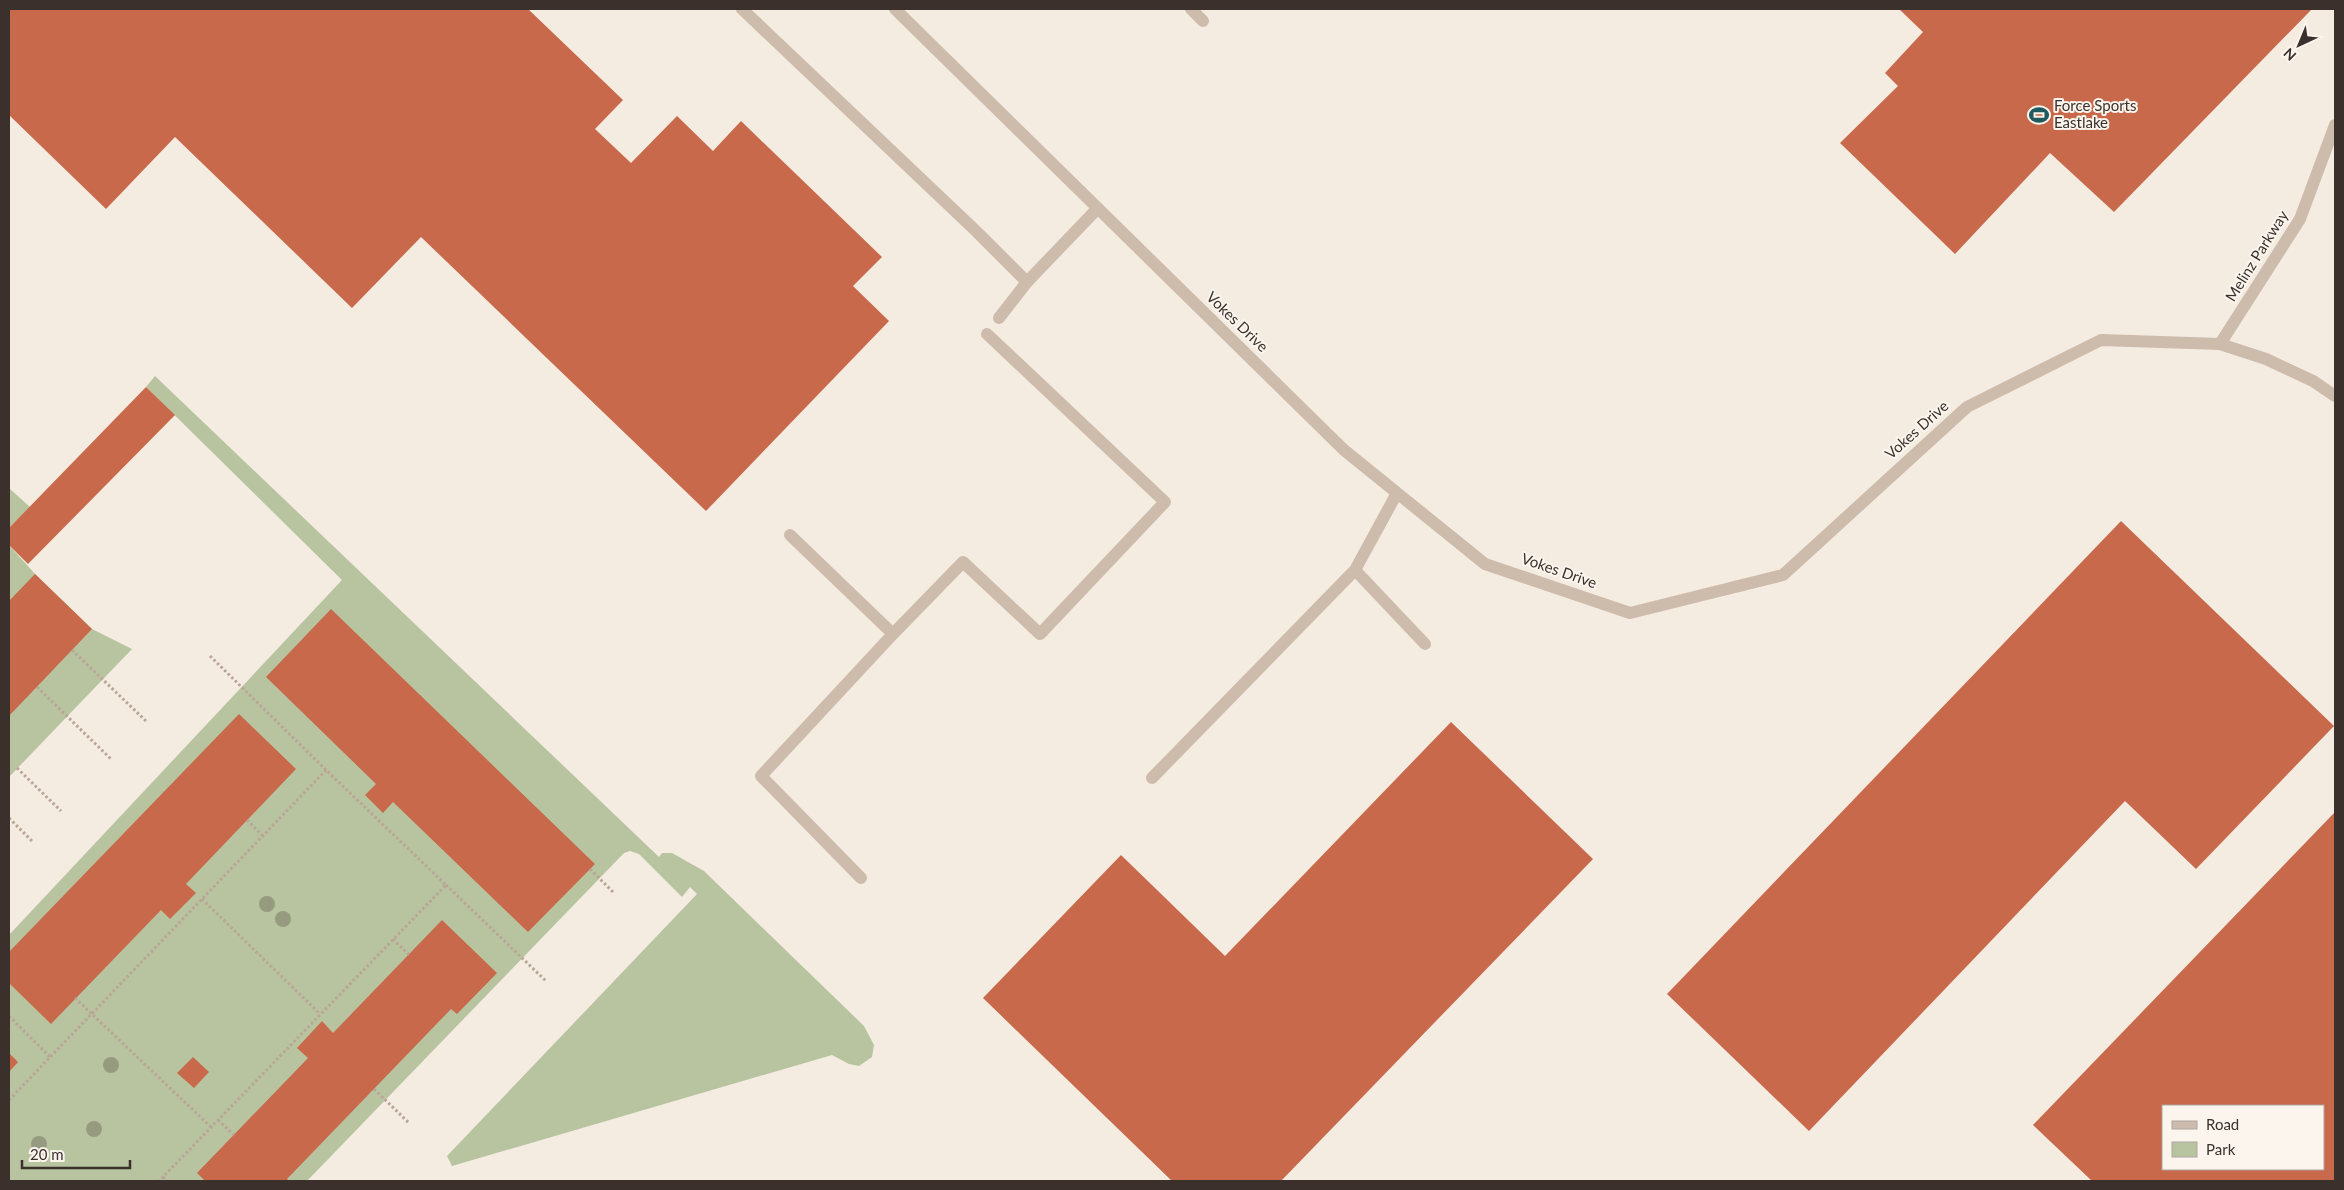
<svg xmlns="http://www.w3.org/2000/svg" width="2344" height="1190" font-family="Lato,sans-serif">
<rect width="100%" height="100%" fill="#f4ebe1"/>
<path fill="#b8c4a0" d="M155,376L659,857L662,853H672L704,871L864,1026L874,1045L872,1057L859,1066L849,1064L832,1055L452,1166L447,1156L697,894L690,887L682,897L639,854L630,851L624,853L307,1181H9V935L342,580L146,387Z
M10,489L30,507L9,528V490Z
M9,545L35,574L92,629L132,649L9,777Z"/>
<path fill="#c8694b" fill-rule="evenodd" d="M9,9H528L623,100L595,129L631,163L677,116L713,151L741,121L882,257L853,286L889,321L706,511L421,237L352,308L175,137L106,209L9,115Z
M1899,9H2312L2114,212L2050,153L1955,254L1840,143L1898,86L1885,73L1923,32Z
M146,387L175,415L28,564L9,545V528Z
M2121,521L2334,726L2196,869L2125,801L1809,1131L1667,994Z
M35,574L92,629L9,716V601Z
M331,609L595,864L528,932L393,802L383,813L365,795L376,784L266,677Z
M239,714L296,769L186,884L196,893L170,919L161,910L51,1024L9,983V952Z
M1451,722L1593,859L1281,1181H1172L983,998L1121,855L1225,956Z
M2335,812V1181H2092L2033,1125ZM2163,1106H2323V1169H2163Z
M442,920L497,973L457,1014L451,1009L287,1179L289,1181H205L197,1173L308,1058L297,1048L322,1021L333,1033Z
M9,1053L18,1062L9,1072Z
M193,1057L209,1072L194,1088L177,1073Z"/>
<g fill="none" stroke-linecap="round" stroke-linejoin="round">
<path stroke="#b9a596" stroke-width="3" stroke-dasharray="2.5 2.5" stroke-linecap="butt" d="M72,650L147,722
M210,656L326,770
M37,687L111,759
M17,768L61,811
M9,818L32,841
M247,820L263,836
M590,869L613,892
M446,885L546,981
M202,899L320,1014
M393,939L409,955
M75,998L211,1127
M9,1016L50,1057
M374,1089L409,1123
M9,1100L326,770L446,885L159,1181
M218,1120L234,1135
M163,1177L167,1181"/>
<path stroke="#cdbbac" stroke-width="12" d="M742,9L976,231L1027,282L999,318
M895,9L1344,450L1485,564L1630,613L1783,575L1967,407L2101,340L2220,344L2266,359L2313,381L2335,396
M1191,9L1203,21
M1027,282L1098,208
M2220,344L2300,219L2335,125
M1397,493L1355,570L1425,644
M790,535L893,634
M1152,778L1355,570
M861,878L761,776L893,634L963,562L1040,634L1165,502L987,334"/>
</g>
<g fill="#969b7f">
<circle cx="267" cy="904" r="8"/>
<circle cx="283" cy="919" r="8"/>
<circle cx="111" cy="1065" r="8"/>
<circle cx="94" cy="1129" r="8"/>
<circle cx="39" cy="1144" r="8"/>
</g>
<defs>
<symbol id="stadium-bare" viewBox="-9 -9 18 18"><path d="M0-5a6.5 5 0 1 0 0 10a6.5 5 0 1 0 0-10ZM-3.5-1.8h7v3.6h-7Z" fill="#1f5a5e" stroke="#fbf5ee" stroke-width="2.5" paint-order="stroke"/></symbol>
</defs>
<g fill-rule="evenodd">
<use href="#stadium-bare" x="2025" y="101" width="28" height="28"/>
</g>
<g text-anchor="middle" stroke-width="4" stroke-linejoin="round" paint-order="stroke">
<g font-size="15" fill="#3b302b" stroke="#fbf5ee" text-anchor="start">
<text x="2054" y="111">Force Sports<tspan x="2054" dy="17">Eastlake</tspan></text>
</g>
<g font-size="15" fill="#3b302b" stroke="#fbf5ee">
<text transform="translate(2257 256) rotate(-58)" y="5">Melinz Parkway</text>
<text transform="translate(1237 322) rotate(44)" y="5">Vokes Drive</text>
<text transform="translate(1917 430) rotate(-42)" y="5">Vokes Drive</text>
<text transform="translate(1559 571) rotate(19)" y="5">Vokes Drive</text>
</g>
</g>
<rect width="2344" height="1190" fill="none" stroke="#3b302b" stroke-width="20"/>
<rect x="2162" y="1105" width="162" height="65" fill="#fbf5ee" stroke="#aea6a0"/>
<rect x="2172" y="1121" width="25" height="8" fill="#cdbbac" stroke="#aea6a0"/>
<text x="2206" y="1130" font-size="15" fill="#3b302b">Road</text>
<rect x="2172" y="1142" width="25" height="15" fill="#b8c4a0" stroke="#aea6a0"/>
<text x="2206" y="1155" font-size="15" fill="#3b302b">Park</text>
<g transform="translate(2299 45) rotate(224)" stroke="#fbf5ee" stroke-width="4" paint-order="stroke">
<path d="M0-4L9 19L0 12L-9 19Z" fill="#3b302b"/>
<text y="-8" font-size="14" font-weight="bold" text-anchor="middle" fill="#3b302b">N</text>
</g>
<path d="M22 1160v8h108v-8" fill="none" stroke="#3b302b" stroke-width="2.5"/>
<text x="30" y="1160" font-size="15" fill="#3b302b" stroke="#fbf5ee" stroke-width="4" paint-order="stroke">20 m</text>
</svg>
